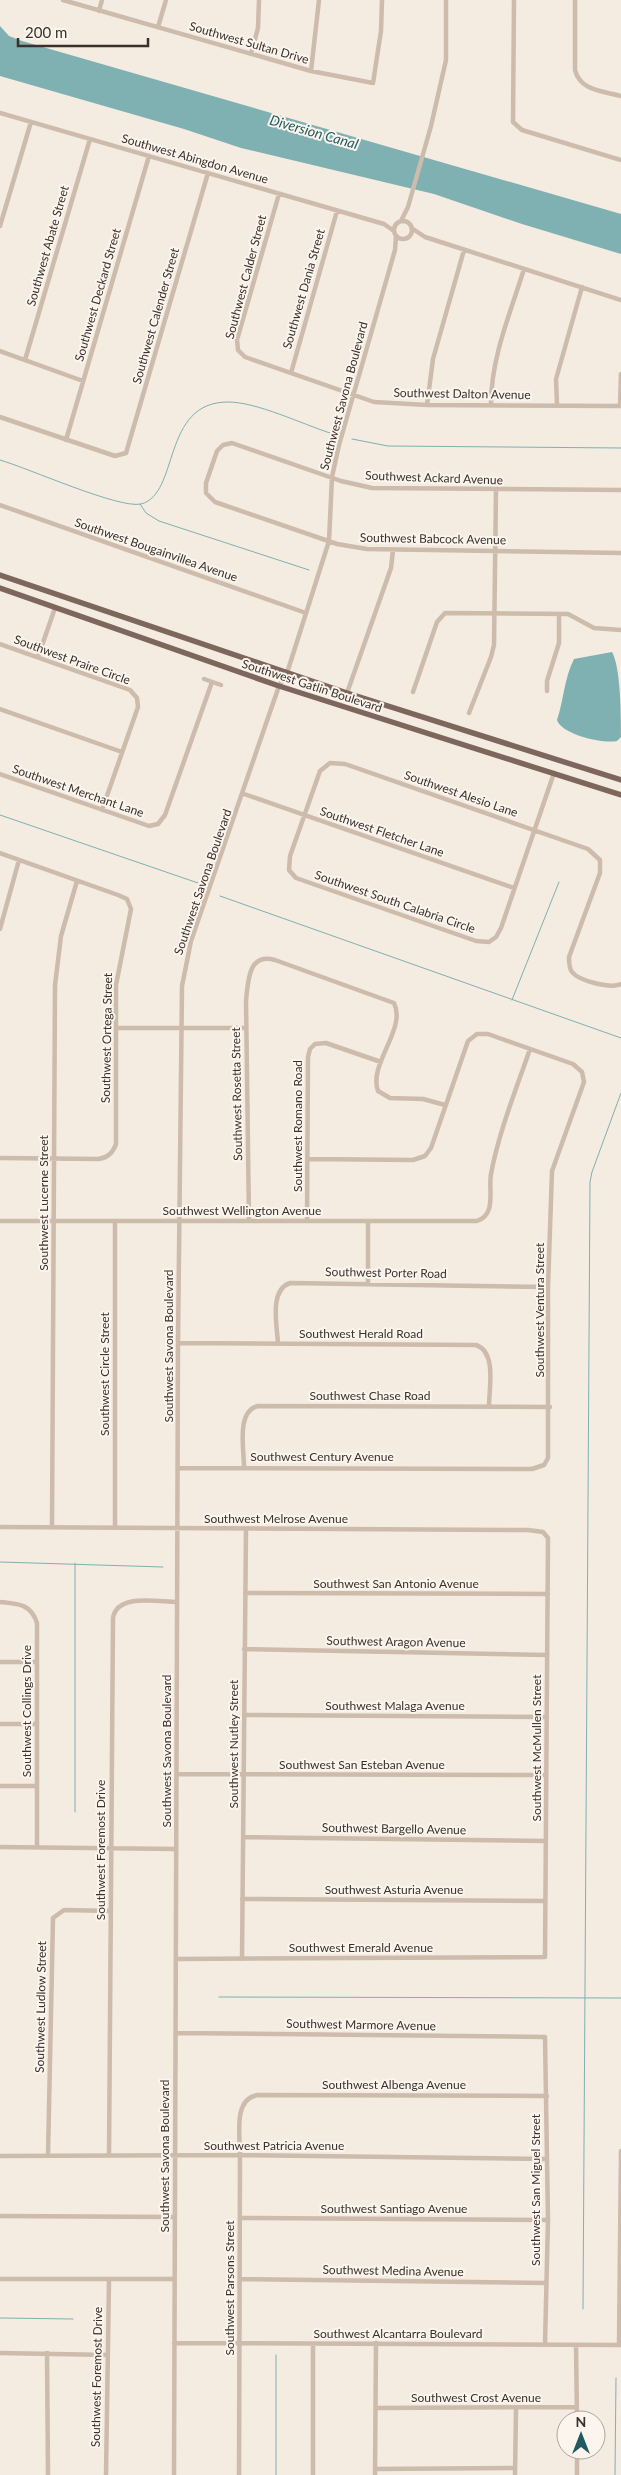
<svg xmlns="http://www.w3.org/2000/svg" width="621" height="2475" font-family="Lato,sans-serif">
<rect width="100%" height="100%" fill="#f4ebe1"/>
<path fill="#7fb0b2" d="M0,26L9,36L22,41L621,214V254L522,224L434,194L241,148L184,129L0,76Z
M612,652C621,668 621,716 621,737L617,741C604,744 562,735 557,720C564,699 564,679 574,659Z"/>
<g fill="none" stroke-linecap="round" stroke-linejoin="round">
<path stroke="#7fb0b2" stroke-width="1" d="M352,439L388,446L621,448
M0,460C28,468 119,509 141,504C180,494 161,402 228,402C257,402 302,424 330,433
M140,504L146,513L159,521L309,570
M0,815L198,883
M220,896L621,1038
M512,1000L559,882
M0,1562L163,1567
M75,1812V1563
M219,1997L621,1998
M583,2309L590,1182L592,1172L621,1093
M0,2318L73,2319
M276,2355V2475
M615,2475L616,2378"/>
<path stroke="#cdbbac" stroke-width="4.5" d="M63,0L311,71L373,83L381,31L382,0
M514,0L513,122L522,130L621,160
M575,0V70C580,91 603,91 621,96
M99,11L102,0
M158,27L166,0
M251,54L258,28L259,0
M311,71L319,0
M0,113L384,224L394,231
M279,194L237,340L238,350L245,357L374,402L427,405L621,406
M394 230a9 9 0 1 1 18 0a9 9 0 1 1-18 0Z
M401,221L408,207L431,126L446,60V0
M0,226L31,122
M413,229L425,237L621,300
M0,351L83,381
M25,360L90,139
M291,373L337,211
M491,404C491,358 510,314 524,269
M427,405L433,359L464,250
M557,405L556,379L582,287
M620,406L621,374
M0,417L115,456L126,453L208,173
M66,440L149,156
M621,490L372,488L341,481L232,443L223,445L217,451L206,483V493L215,502L337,544L367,549L621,553
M0,505L306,613
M0,644L130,690L137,698L138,707L102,810
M38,657L55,608
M204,679L221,685
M547,691V681L559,643V614
M413,692L437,622L445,613L568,614L594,628L621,630
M347,693L391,568L393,550
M0,709L122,752
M469,713L491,657L494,645L496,490
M554,773L501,928L496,937L489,942L476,941L296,878L289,870L290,856L320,771L330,763L345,764L588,849L600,860V873L569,957C569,962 569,968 572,972C579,981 611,989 621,984
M0,774L149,826L158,824L165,815L212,682
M244,794L514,888
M0,853L118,895L127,899L131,909L116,985V1144C113,1153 108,1158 98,1159L0,1158
M0,929L19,860
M116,1028H246
M249,1220L246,1001C248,982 248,952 275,960L394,1003C407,1029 368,1064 378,1091L390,1098L423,1099L445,1105
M0,1221H477C497,1214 488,1190 491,1174C499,1131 516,1090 530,1049
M115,1221V1527
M307,1221L308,1057L310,1049L315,1044L326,1043L381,1062
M368,1222V1283
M178,1343L476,1345C497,1352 489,1389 489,1406
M278,1344C277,1325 269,1290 290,1283L548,1287
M244,1467C244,1449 236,1411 258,1406L550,1407
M178,1468L532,1469L544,1465L548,1458V1287L552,1171L584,1082L582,1072L573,1064L488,1034H477L468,1041L431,1148L425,1156L413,1160L308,1159
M0,1527L528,1530L543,1532L548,1538L545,1957L177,1959
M52,1527L55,985L61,936L77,881
M245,1593L548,1594
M0,1602C19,1604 31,1604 37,1623V1847
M244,1649L547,1655
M0,1662H37
M244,1715L547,1717
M0,1724H37
M178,1774L546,1775
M0,1786H37
M243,1837L546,1841
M0,1847L176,1849
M242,1899L545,1901
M242,1959L246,1529
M176,2033L545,2037L548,2220L545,2344
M0,2156L240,2155L547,2159
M48,2156L53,1918L64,1910L111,1911
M109,2156L113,1618C117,1593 158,1602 177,1602
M0,2216L175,2217
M241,2218L548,2220
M0,2279H174
M240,2279L545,2283
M174,2343L621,2345
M576,2345L577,2420
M619,2345L621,2151
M0,2353L108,2355
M47,2353L48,2475
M376,2408L577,2407
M375,2469L515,2468
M106,2475L109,2280
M174,2475L178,1343L182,986L191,941L279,686L287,673L329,541L332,477L339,445L395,250L396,236
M239,2475L240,2155C240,2136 233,2098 258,2095L547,2096
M313,2475V2345
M375,2475L376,2343
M515,2475L516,2408
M577,2475V2450"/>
<path stroke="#7d675c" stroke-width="5.5" d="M0,575L347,693L621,780
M0,588L279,686L621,795"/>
</g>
<g text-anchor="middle" stroke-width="4" stroke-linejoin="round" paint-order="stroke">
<g font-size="12" fill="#3b302b" stroke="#fbf5ee">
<text transform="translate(249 43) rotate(16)" y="4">Southwest Sultan Drive</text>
<text transform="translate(195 159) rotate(16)" y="4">Southwest Abingdon Avenue</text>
<text transform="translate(48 246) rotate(-74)" y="4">Southwest Abate Street</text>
<text transform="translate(246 277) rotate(-75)" y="4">Southwest Calder Street</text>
<text transform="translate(304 289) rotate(-74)" y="4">Southwest Dania Street</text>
<text transform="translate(98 295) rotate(-74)" y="4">Southwest Deckard Street</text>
<text transform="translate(156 316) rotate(-74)" y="4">Southwest Calender Street</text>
<text transform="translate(462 394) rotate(1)" y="4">Southwest Dalton Avenue</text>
<text transform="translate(344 396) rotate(-75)" y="4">Southwest Savona Boulevard</text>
<text transform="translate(434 478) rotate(2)" y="4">Southwest Ackard Avenue</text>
<text transform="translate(433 539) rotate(1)" y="4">Southwest Babcock Avenue</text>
<text transform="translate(156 550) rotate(19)" y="4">Southwest Bougainvillea Avenue</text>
<text transform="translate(72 660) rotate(20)" y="4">Southwest Praire Circle</text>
<text transform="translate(312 686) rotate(18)" y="4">Southwest Gatlin Boulevard</text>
<text transform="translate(78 791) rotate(19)" y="4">Southwest Merchant Lane</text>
<text transform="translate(461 794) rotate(19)" y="4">Southwest Alesio Lane</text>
<text transform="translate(382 832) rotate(19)" y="4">Southwest Fletcher Lane</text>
<text transform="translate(203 882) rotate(-71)" y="4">Southwest Savona Boulevard</text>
<text transform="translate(395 902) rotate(19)" y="4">Southwest South Calabria Circle</text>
<text transform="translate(107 1038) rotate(-89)" y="4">Southwest Ortega Street</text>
<text transform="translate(237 1094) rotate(-91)" y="4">Southwest Rosetta Street</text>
<text transform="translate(298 1126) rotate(-90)" y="4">Southwest Romano Road</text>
<text transform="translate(44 1203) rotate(-90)" y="4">Southwest Lucerne Street</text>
<text x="242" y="1215">Southwest Wellington Avenue</text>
<text transform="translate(386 1273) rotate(1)" y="4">Southwest Porter Road</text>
<text transform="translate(540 1310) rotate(-90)" y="4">Southwest Ventura Street</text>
<text x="361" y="1338">Southwest Herald Road</text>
<text transform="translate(169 1346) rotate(-90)" y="4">Southwest Savona Boulevard</text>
<text transform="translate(105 1374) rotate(-90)" y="4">Southwest Circle Street</text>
<text x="370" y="1400">Southwest Chase Road</text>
<text x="322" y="1461">Southwest Century Avenue</text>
<text x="276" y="1523">Southwest Melrose Avenue</text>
<text x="396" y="1588">Southwest San Antonio Avenue</text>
<text transform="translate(396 1642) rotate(1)" y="4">Southwest Aragon Avenue</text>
<text x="395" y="1710">Southwest Malaga Avenue</text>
<text transform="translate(27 1711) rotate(-90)" y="4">Southwest Collings Drive</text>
<text transform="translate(234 1744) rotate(-90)" y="4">Southwest Nutley Street</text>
<text transform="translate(537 1748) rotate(-90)" y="4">Southwest McMullen Street</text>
<text transform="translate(167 1751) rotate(-90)" y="4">Southwest Savona Boulevard</text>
<text x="362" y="1769">Southwest San Esteban Avenue</text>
<text transform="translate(394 1829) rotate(1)" y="4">Southwest Bargello Avenue</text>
<text transform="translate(101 1850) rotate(-90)" y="4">Southwest Foremost Drive</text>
<text x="394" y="1894">Southwest Asturia Avenue</text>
<text x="361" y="1952">Southwest Emerald Avenue</text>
<text transform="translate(41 2007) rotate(-89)" y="4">Southwest Ludlow Street</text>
<text transform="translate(361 2025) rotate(1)" y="4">Southwest Marmore Avenue</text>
<text x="394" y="2089">Southwest Albenga Avenue</text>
<text x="274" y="2150">Southwest Patricia Avenue</text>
<text transform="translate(165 2156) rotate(-90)" y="4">Southwest Savona Boulevard</text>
<text transform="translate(536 2190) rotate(-90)" y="4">Southwest San Miguel Street</text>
<text x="394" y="2213">Southwest Santiago Avenue</text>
<text transform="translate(393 2271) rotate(1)" y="4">Southwest Medina Avenue</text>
<text transform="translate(230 2288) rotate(-90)" y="4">Southwest Parsons Street</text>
<text x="398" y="2338">Southwest Alcantarra Boulevard</text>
<text transform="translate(97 2377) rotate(-89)" y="4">Southwest Foremost Drive</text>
<text x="476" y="2402">Southwest Crost Avenue</text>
</g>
<g font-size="14" font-style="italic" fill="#1f5a5e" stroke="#fbf5ee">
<text transform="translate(314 132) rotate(16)" y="5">Diversion Canal</text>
</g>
</g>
<g transform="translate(581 2435)"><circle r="24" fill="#fbf5ee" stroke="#aea6a0"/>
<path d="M0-4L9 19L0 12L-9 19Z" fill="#1f5a5e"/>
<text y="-8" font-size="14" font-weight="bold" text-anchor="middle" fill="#3b302b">N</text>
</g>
<path d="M18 38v8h130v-8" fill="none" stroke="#3b302b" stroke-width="2.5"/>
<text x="25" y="38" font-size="15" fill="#3b302b" stroke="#fbf5ee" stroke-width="4" paint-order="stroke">200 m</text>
</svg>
